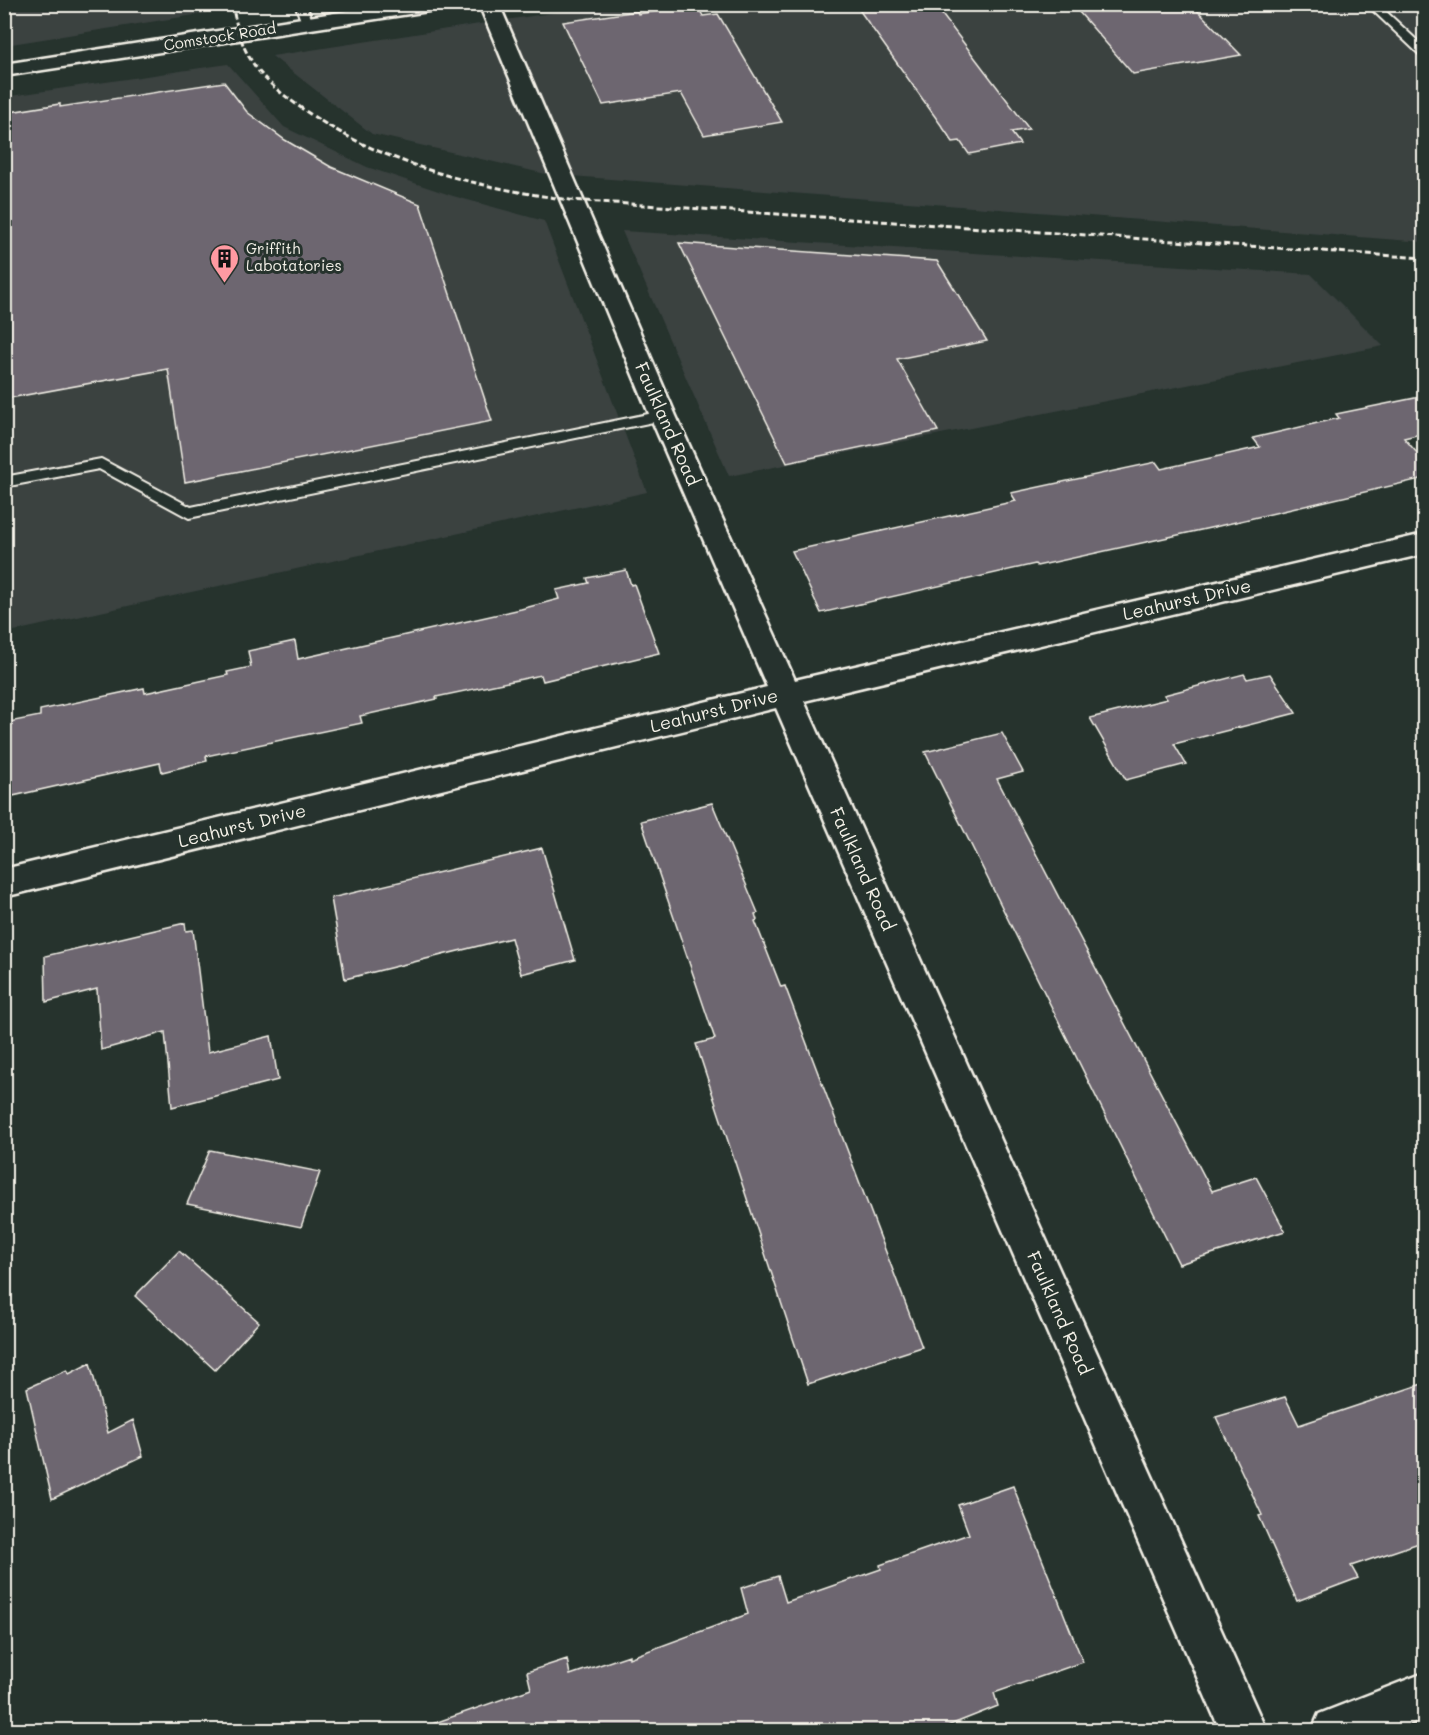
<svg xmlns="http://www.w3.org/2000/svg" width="1429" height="1735" font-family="Mali,sans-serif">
<rect width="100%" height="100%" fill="#26332d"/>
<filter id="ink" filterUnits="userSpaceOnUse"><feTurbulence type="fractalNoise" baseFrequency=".0167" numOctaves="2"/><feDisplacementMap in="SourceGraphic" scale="12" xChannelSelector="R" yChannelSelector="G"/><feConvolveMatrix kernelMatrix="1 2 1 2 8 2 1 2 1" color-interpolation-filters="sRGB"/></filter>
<g filter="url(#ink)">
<path fill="#3b4241" d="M205,5L207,13L5,45V5Z
M604,5H1424V242L546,174L372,134L272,56Z
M228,64L284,127L367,167L453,196L544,221L647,492L5,633L4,97Z
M622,231L1311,274L1383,346L729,476Z"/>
<path fill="#6d6670" stroke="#f4f1e8" stroke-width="1.5" d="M855,4H934L1029,129L1011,132L1020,144L969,154L960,141L953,142Z
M1072,4H1191L1241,55L1133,74Z
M697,5L703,16L718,14L782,122L704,135L681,93L603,105L563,22L637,11L638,14Z
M224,82L247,112L285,140L331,167L420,204L492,421L185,482L168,369L4,399V113L60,104V107Z
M679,243L937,261L987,341L897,359L938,431L787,463Z
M1425,396V433L1404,438L1425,462V478L1210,528L1037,566L1035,564L821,613L792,551L1016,501L1011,493L1156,462L1161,469L1260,447L1253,438L1339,418L1336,414Z
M626,570L631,585L634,584L659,653L543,681L541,675L436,697L437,699L360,716L362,723L206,756L207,761L162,772L160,763L4,798V723L40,716V710L144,688L145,693L228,675L227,672L251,667L248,651L295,641L298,659L521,609L559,599L556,590L589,583L587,578Z
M1244,674L1247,679L1270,674L1296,713L1174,744L1186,764L1126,780L1090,718L1167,699L1164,695Z
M1002,733L1023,772L997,779L1212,1191L1256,1177L1285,1231L1179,1264L925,752Z
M712,803L758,913L755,914L757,920L755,921L781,987L785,986L922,1347L808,1384L696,1044L715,1039L641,821Z
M542,848L575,960L521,974L511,938L345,979L331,898Z
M185,923L186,931L193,930L208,1052L271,1036L278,1080L172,1107L165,1032L101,1050L97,989L46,1002L45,956Z
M210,1150L320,1172L301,1227L187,1204Z
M179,1251L259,1322L215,1370L135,1296Z
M90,1363L108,1433L133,1420L143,1456L52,1499L27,1388L67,1370L69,1374Z
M1425,1383V1541L1351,1566L1358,1578L1297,1601L1259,1516L1262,1515L1216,1417L1285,1397L1299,1425Z
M1013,1486L1083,1662L994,1693L998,1706L935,1731H430L429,1725L531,1689L527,1672L567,1659L570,1675L629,1655V1658L748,1614L741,1588L778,1576L786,1602L881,1569L880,1565L969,1534L958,1505Z"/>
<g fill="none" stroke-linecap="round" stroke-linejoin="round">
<defs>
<path id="service" d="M295,4H306L313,24L311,26H303Z
M1366,4H1378L1424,47V56L1420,55Z
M663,411L670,416L668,419L189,518L99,469L4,487V477L101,459L191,507Z"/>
<path id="minor" d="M479,4H499L676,416L795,680L1424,534V554L804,701L1266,1730H1220L776,708L4,897V869L767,687L650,416Z
M1424,1673V1719L1393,1730H1312L1319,1714Z"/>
<path id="tertiary" d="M392,4H445L442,8L435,10L4,76V64Z"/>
</defs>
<use href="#service" stroke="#f4f1e8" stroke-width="4"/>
<use href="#minor" stroke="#f4f1e8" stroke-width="5"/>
<use href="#tertiary" stroke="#f4f1e8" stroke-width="5"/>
<use href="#service" fill="#26332d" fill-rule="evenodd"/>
<use href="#minor" fill="#26332d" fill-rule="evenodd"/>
<use href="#tertiary" fill="#26332d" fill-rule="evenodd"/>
<path stroke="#f4f1e8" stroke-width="3" stroke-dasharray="6 3" stroke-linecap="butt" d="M232,4C236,23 240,43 251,60C263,81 285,96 304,110C384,165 475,187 570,200L1424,258"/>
</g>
</g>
<defs>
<symbol id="building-pin" viewBox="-11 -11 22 30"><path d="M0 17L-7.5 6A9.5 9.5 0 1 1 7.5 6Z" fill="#ff9aa2" stroke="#26332d"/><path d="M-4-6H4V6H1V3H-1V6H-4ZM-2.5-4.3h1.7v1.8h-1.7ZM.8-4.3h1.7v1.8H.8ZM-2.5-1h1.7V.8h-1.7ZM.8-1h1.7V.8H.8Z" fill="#111"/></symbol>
</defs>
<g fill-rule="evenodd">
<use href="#building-pin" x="208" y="242" width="33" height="45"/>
</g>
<g text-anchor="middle" stroke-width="6" stroke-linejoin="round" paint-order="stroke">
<g font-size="15" fill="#f4f1e8" stroke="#26332d">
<text transform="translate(220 37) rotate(-9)" y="5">Comstock Road</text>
</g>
<g font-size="15" fill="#f4f1e8" stroke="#26332d" text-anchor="start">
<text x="246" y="254">Griffith<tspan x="246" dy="17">Labotatories</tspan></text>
</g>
<g font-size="18" fill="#f4f1e8" stroke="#26332d">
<text transform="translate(667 424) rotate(66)" y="6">Faulkland Road</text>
<text transform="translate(1187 600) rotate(-13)" y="6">Leahurst Drive</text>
<text transform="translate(714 711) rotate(-14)" y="6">Leahurst Drive</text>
<text transform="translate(242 826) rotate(-14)" y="6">Leahurst Drive</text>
<text transform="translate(862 869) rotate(66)" y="6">Faulkland Road</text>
<text transform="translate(1059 1313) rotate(66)" y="6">Faulkland Road</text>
</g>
</g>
<rect width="1429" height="1735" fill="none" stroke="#26332d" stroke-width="24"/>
<rect x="12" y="12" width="1405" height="1711" fill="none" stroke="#f4f1e8" stroke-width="2" filter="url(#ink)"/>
</svg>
